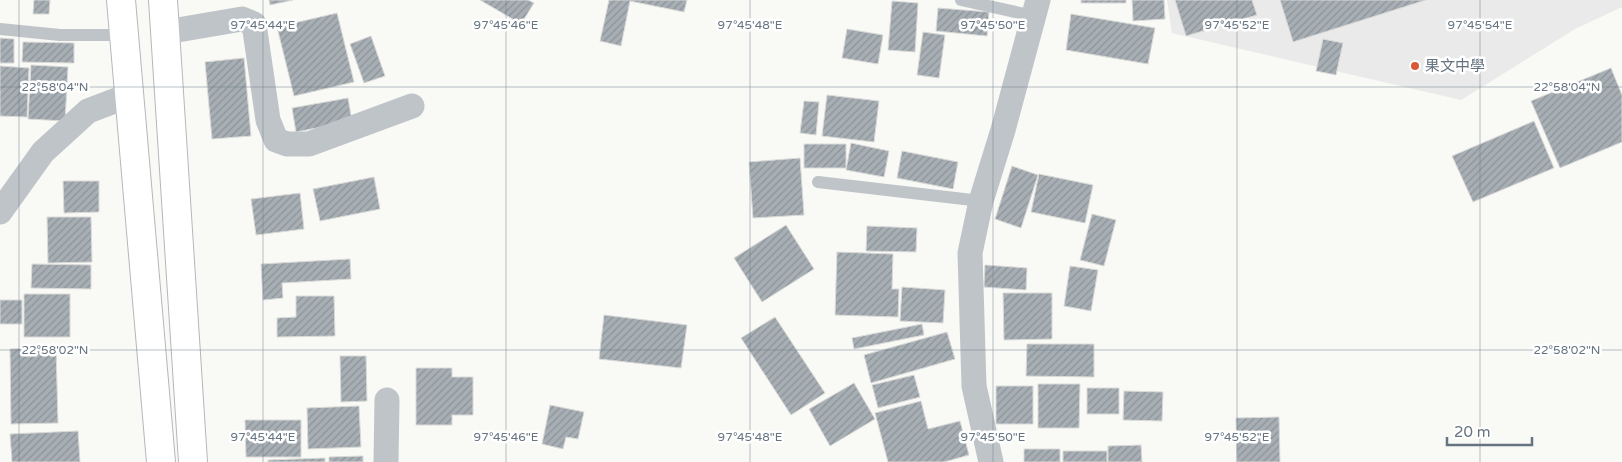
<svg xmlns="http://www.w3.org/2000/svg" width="1622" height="462" font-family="'Varela Round','Noto Sans SC',sans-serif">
<defs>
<pattern id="building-hatch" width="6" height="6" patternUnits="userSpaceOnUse" patternTransform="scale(1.25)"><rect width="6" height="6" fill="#a7afb5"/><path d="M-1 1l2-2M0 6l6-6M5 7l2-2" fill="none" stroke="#8c9398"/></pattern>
</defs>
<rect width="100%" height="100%" fill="#f9f9f6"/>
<path fill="#e9eae9" d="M1167,0H1622V7L1575,29L1461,100L1172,33Z"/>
<path fill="url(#building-hatch)" stroke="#dadad8" d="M34,0H50L49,14H33Z
M269,0H293L270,5Z
M480,0H528L534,3L521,24Z
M609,0H687L684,12L630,1L621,46L600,41Z
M1081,0H1126V3H1081Z
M1132,0H1164L1165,19L1133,21Z
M1175,0H1252L1257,15L1186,36Z
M1280,0H1426L1293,42Z
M892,1L918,3L915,52L888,50Z
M938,8L989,12L987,36L936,31Z
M337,13L354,82L294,96L277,27Z
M1071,14L1155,28L1148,64L1066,50Z
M847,29L883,35L878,64L842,58Z
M923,32L945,35L939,78L917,75Z
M371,36L385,76L364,83L350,44Z
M0,38L14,39V63H0Z
M1323,39L1343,43L1336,75L1316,71Z
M23,42L74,43V63L22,62Z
M244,58L251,136L212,139L205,62Z
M31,65L68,67L65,121L28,119Z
M0,66L29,68L27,117L0,116Z
M1611,68L1622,95V142L1560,168L1531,101Z
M827,95L879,101L874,142L822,136Z
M348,98L352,121L296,132L292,108Z
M804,101L819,102L816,135L800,133Z
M1534,121L1554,168L1473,202L1452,156Z
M851,143L889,151L884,177L846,170Z
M804,144H846V168H804Z
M902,151L958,162L953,189L897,178Z
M800,158L804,215L753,218L749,162Z
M1012,166L1038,175L1021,228L995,219Z
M1039,174L1093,185L1085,223L1031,212Z
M374,177L380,209L320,221L313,189Z
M63,181H99V212L64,213Z
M300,193L304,229L256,235L251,199Z
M1092,214L1116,220L1104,266L1080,260Z
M47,217H91L92,262L48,263Z
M786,225L814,269L762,302L734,258Z
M867,226L917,228L916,252L866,251Z
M837,252L893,254L892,289H899L898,317L835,315Z
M350,259L351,279L282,283L283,298L263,300L261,264Z
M32,264L91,265V289L31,288Z
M985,265L1027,268L1026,290L984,287Z
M1070,266L1098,270L1091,311L1064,306Z
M902,287L945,290L943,323L900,321Z
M1003,293H1052V339L1004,340Z
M24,294H70V337H24Z
M296,296H334L335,336L277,337V318L296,317Z
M0,300H22V324H0Z
M604,315L687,325L681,368L599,359Z
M775,317L825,393L791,415L741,338Z
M922,324L924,335L854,349L852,338Z
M947,332L955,359L871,383L864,355Z
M1027,344H1094V377L1026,376Z
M56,347L58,423L11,424L10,349Z
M340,356H366L367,401L341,402Z
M416,368H452V377H473V415H452V425H416Z
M914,375L920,397L878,408L872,385Z
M854,383L875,419L830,446L809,409Z
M1038,384H1080L1079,428H1038Z
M996,386H1033V424H996Z
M1087,388H1119V414H1087Z
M1124,391L1163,392L1162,421L1123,420Z
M921,401L928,429L960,421L969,455L944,462H888L875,413Z
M550,405L584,412L578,439L566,437L563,449L542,444Z
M359,406L361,447L308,449L307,408Z
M1279,417L1280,462H1237L1236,418Z
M245,420H301V457H246Z
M78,431L80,462H12L10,434Z
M1141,445L1142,462H1108V446Z
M1024,449H1060V462H1024Z
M1063,451H1107V462H1063Z
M363,456V462H329V457Z
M325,458V462H268V460Z"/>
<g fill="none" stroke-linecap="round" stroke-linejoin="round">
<defs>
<path id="primary" d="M121,0L161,462
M163,0L193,462"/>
</defs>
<use href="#primary" stroke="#b3b8bc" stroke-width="30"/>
<path stroke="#bfc4c8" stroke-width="12" d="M961,0L1034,16
M0,29L60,35H124
M818,182L981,201"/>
<path stroke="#bfc4c8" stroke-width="25" d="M166,32L242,19L254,24L268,120L276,140L287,144H309L412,106
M0,212L43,152L88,111L130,95
M386,462L387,400
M991,462L974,386L970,253L981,201L1003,130L1038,0"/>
<use href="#primary" stroke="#fff" stroke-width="28"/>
</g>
<path fill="none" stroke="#657480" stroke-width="1" stroke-opacity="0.45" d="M19,0V462M263,0V462M506,0V462M750,0V462M993,0V462M1237,0V462M1480,0V462M0,87H1622M0,350H1622"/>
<circle fill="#da5835" stroke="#fff" stroke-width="2" cx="1415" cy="66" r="5"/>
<g text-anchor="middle" stroke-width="5" stroke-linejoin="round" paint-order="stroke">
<g font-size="15" fill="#657480" stroke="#fff" text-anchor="start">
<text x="1425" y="71">果文中學</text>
</g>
</g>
<g font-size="12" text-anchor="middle" fill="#657480" stroke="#fff" stroke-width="5" stroke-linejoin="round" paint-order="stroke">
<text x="263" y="29">97°45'44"E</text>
<text x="506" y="29">97°45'46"E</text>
<text x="750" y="29">97°45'48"E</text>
<text x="993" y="29">97°45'50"E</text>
<text x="1237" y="29">97°45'52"E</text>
<text x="1480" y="29">97°45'54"E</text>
<text x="55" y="91">22°58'04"N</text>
<text x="1567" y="91">22°58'04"N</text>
<text x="55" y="354">22°58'02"N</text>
<text x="1567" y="354">22°58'02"N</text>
<text x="263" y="441">97°45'44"E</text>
<text x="506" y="441">97°45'46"E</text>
<text x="750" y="441">97°45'48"E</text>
<text x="993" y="441">97°45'50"E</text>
<text x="1237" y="441">97°45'52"E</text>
</g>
<path d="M1447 437v8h85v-8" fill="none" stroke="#657480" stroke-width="2.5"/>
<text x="1454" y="437" font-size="15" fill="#657480" stroke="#ffffff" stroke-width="4" paint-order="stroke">20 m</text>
</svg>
